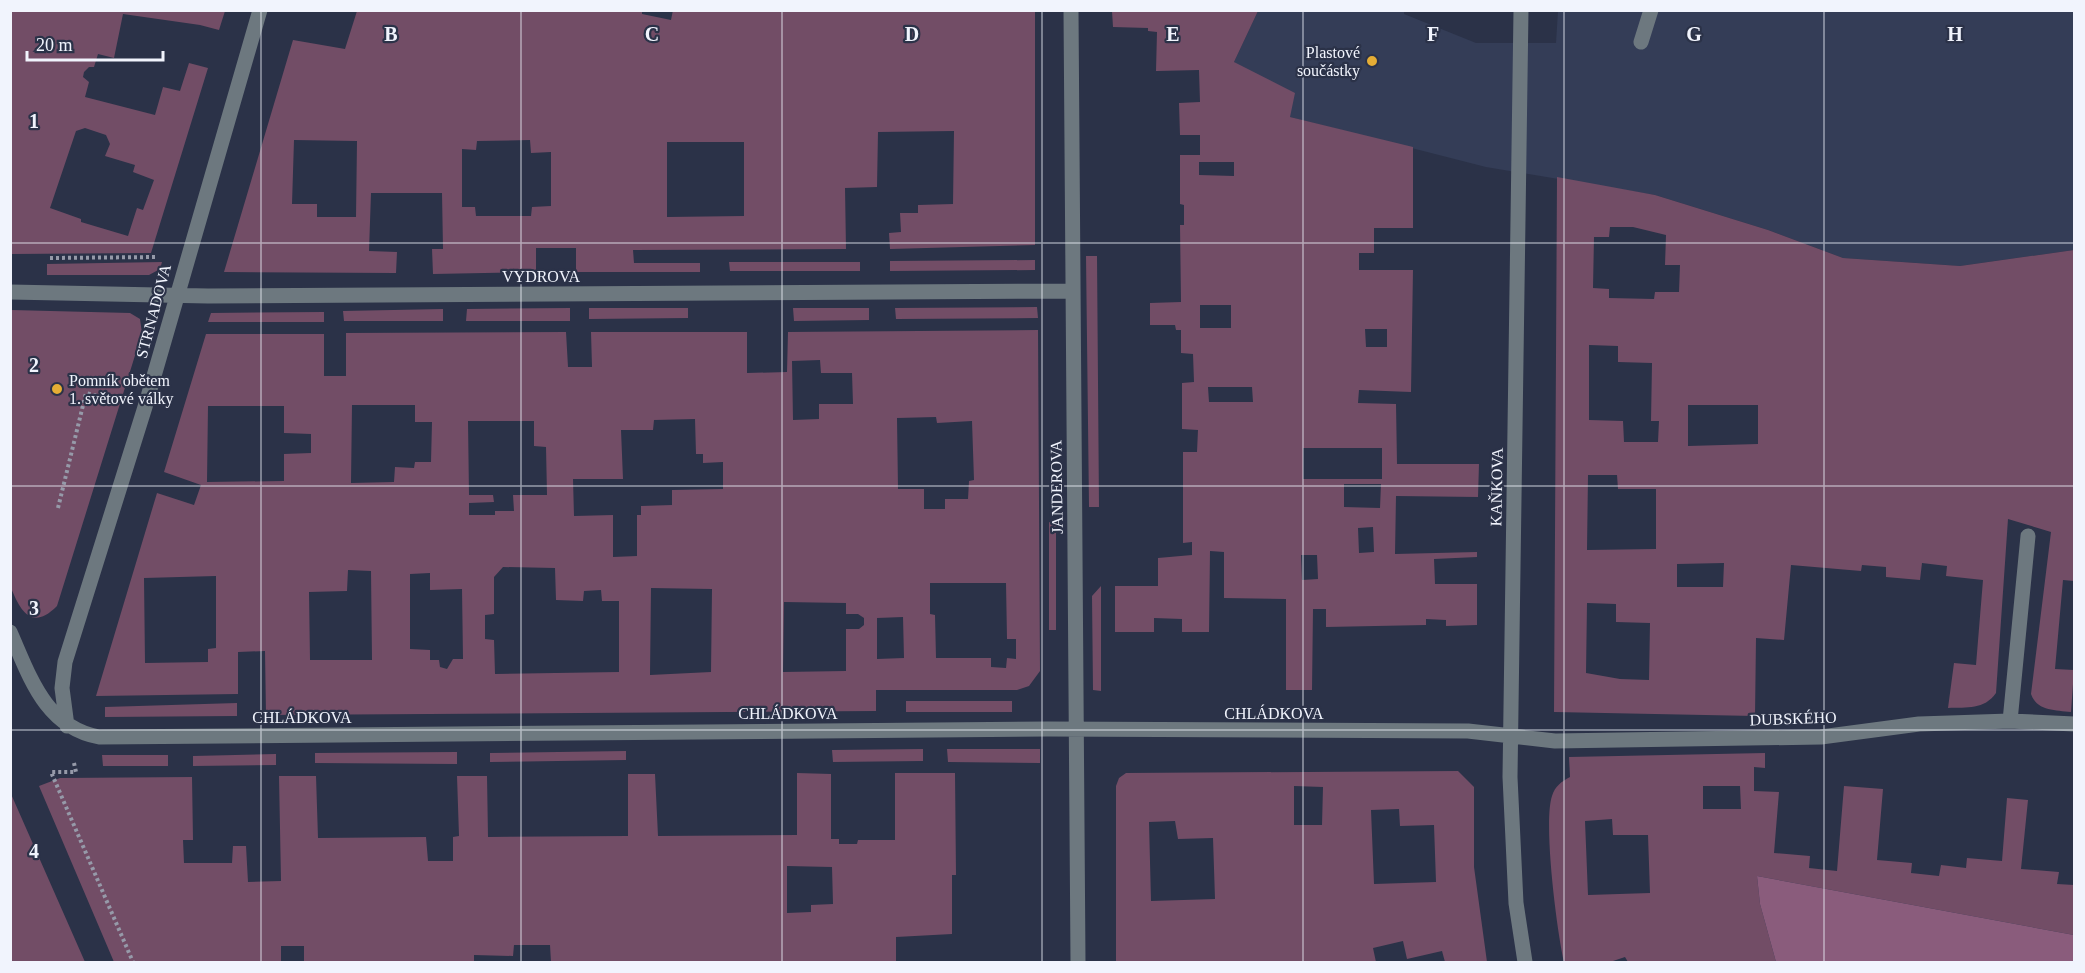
<svg xmlns="http://www.w3.org/2000/svg" width="2085" height="973" font-family="Georgia,serif">
<rect width="100%" height="100%" fill="#2b3248"/>
<path fill="#343d57" d="M1258,11H1404V14L1476,43H1556L1558,11H2074V250L1960,266L1843,258L1768,230L1655,195L1486,167L1290,117L1234,62Z"/>
<path fill="#724d66" fill-rule="evenodd" d="M642,10V14L671,20L673,10L1035,11V245L890,249L889,233L901,232L900,213H918V205L953,204L954,131L878,132L877,187L845,188L846,249L633,250L634,263H700V272H576V248H536V272L433,274L432,249H443L442,193H371L369,251L397,252L396,273L224,272L293,40L345,49L357,11ZM294,140L357,141L356,217H317V204H292ZM530,140L531,153L551,152V206L532,207L531,216H476L475,207H462V149L476,150L477,141ZM667,142H744V216L667,217Z
M10,11H225L219,30L200,25L123,14L114,58L98,54L94,67H89L84,72L83,77L89,82L85,97L155,115L163,87L180,91L189,63L208,68L151,253L11,254ZM85,128L106,135L110,144L105,156L135,165L133,172L154,180L143,210L137,208L128,236L81,222V219L50,208L76,131Z
M1112,11H1258L1234,62L1295,93L1290,117L1413,147V228H1374V253H1359V270H1413L1411,392L1359,390L1358,403L1396,404L1397,464H1479L1478,497L1396,496L1395,554L1477,552V557L1434,559L1435,584H1477V625L1446,626V620L1426,619V625L1326,627V609H1313L1312,690H1286V599L1224,598V552L1210,551L1209,632H1182V619L1154,618V632H1115V586H1158V558L1192,555V542L1183,543V452H1197L1198,430L1182,429V383L1194,382L1193,354L1181,353V330H1176L1175,325H1150V303L1181,302L1180,225H1184V205L1180,204V155H1200V135H1180L1179,103L1200,102L1199,70L1156,71L1157,32L1148,31V28L1113,27ZM1199,162H1234V176L1199,175ZM1200,305H1231V328H1200ZM1365,329H1387V347H1366ZM1208,387H1252L1253,402H1209ZM1303,448H1382V479H1303ZM1344,484H1381L1380,508L1344,507ZM1373,527L1374,552L1359,553L1358,528ZM1301,555H1317L1318,579L1302,580Z
M1557,177L1655,195L1768,230L1843,258L1960,266L2074,250V581L2063,580L2055,669L2074,670L2071,712C2055,710 2037,711 2031,694L2051,532L2008,519L1996,693C1984,710 1967,707 1948,708L1954,663L1976,665L1983,580L1946,576L1947,566L1922,563L1920,580L1886,577V567L1862,565L1861,571L1791,565L1784,640L1756,638L1755,716L1554,712ZM1610,227H1633L1666,235L1665,265H1680L1679,292H1655L1654,299L1609,298V289L1593,288L1594,237H1609ZM1589,345L1618,346V362L1652,363L1651,421H1659L1658,442H1624L1623,421L1589,420ZM1688,405H1758V444L1688,446ZM1588,475H1617L1618,489H1656V549L1587,550ZM1724,563L1723,587H1677V564ZM1587,603L1616,604V622L1650,623L1649,680L1620,679L1586,673Z
M1086,256H1097L1099,507H1089Z
M1035,260V270L890,271V261Z
M162,262L160,269L149,275H47V264Z
M729,262H860V271H730Z
M1037,307L1038,318L896,319L895,308Z
M570,308V321H466L467,309Z
M589,308H688V318L589,319Z
M793,308H869V320L794,321Z
M443,309V321H344L343,311Z
M11,310L130,313L140,319L142,333L57,606C32,631 21,612 11,588Z
M324,312V322H208L211,313Z
M1038,330L1040,671L1029,686L1017,690H876V711L266,715L265,651L238,652V694L96,696L157,493L194,505L201,485L164,472L206,334H324V376H346V333L566,332L568,367H592L591,332H747V373L787,372L788,332ZM820,360L821,373H852L853,404H819V419L793,420L792,361ZM352,405H415V422H432L431,462H415L414,468L395,467L394,482L351,483ZM208,406H284V433L311,434V453L284,454V481L207,482ZM936,417L937,423L972,421L974,480L969,481L968,499H945V509H924V489H898L897,418ZM695,419L696,454H703V463L723,462V489L672,490V505L641,506V515H637V556L613,557V515L574,516L573,479H623L621,430H653L654,420ZM468,421H534V446L546,447L547,495H513L514,511H495V515H469V503L494,502L493,495H469ZM503,567L555,568L556,600L583,601L584,591L601,590L602,601H619V672L495,674L494,640L485,639V615L494,614V577ZM348,570L371,571L372,660H310L309,592L347,591ZM430,573V590L462,589L463,659H453L447,669L440,667L439,660H430V650L410,649V574ZM216,576V648L208,649V662L145,663L144,578ZM930,583H1006L1007,639H1016V659L1007,658L1006,668L991,667V658H936L935,615L930,614ZM651,588L712,589L711,672L650,675ZM784,602L846,603V614H858L864,618V625L859,629H846V671L783,672ZM903,617L904,658L877,659V618Z
M1049,522L1056,523V630H1049Z
M1101,586V691L1093,690L1092,596Z
M906,701H1012V712H906Z
M237,703V716L105,717V707Z
M923,749V761L833,762L832,750Z
M947,749H1040V763L948,762Z
M626,751V760L490,762V753Z
M457,752V764L315,763V753Z
M1765,753V768L1754,767V791L1779,792L1774,853L1810,856L1809,868L1837,871L1844,786L1883,789L1877,860L1912,863L1911,873L1939,876L1941,865L1966,868L1967,858L2002,861L2007,798L2028,800L2021,869L2059,872L2057,884L2074,885V935L1757,876L1760,904L1776,962H1628L1625,957L1610,962H1564C1557,932 1543,823 1552,796C1555,786 1561,782 1570,777L1569,757ZM1703,786H1740L1741,809H1703ZM1612,819L1613,835H1648L1650,893L1588,895L1585,821Z
M276,754V765L193,766V756Z
M102,755H168V766H103Z
M1458,771L1474,787V867L1487,962H1445L1442,951L1407,959L1403,941L1373,948L1376,962H1116V786L1119,778L1126,773ZM1294,786L1323,787L1322,825H1294ZM1399,809L1400,826L1434,825L1436,882L1374,884L1371,810ZM1175,821L1178,839L1213,838L1215,899L1151,901L1149,822Z
M797,773L831,774V839H839V844H857L858,840H895V773H955L956,875H952V934L896,937V962H551L550,945H514L513,956L474,955V962H304V946H281V962H114L39,786L60,778L192,777L193,840H183L184,863H232L233,846H246L248,882L281,881L279,776H316L318,838L426,837L428,861H453V837L459,836L457,776H487L488,837L628,836V774H655L658,836L797,835ZM787,866L832,867L833,904L811,905V912L787,913Z
M10,794H11L85,962H11Z"/>
<path fill="#8a5c7c" d="M1757,876L2074,935V962H1776L1760,904Z"/>
<g fill="none" stroke-linecap="round" stroke-linejoin="round">
<path stroke="#969aa9" stroke-width="4" stroke-dasharray="3 3" stroke-linecap="butt" d="M50,258L157,257
M58,508L86,393L114,400
M74,763L76,772H51L133,962"/>
<path stroke="#6d787f" stroke-width="15" d="M1071,10L1078,962
M1521,10L1510,777L1516,903L1525,962
M1641,42L1651,10
M10,292L208,296L1071,291
M10,632C30,677 45,727 99,737L1047,729L1468,731L1555,741L1821,737L1919,724L2010,721L2074,724
M2010,721L2028,536
M67,726L62,688L65,662L145,407L260,10"/>
</g>
<path fill="none" stroke="#f1f4fd" stroke-width="1.5" stroke-opacity="0.55" d="M261,10V962M521,10V962M782,10V962M1042,10V962M1303,10V962M1564,10V962M1824,10V962M10,243H2074M10,486H2074M10,730H2074"/>
<g fill="#e5ad35" stroke="#2b3248" stroke-width="2">
<circle cx="1372" cy="61" r="6"/>
<circle cx="57" cy="389" r="6"/>
</g>
<g text-anchor="middle" stroke-width="4.5" stroke-linejoin="round" paint-order="stroke">
<g font-size="16" fill="#f1f4fd" stroke="#2b3248" text-anchor="end">
<text x="1360" y="58">Plastové<tspan x="1360" dy="18">součástky</tspan></text>
<text x="69" y="386" text-anchor="start">Pomník obětem<tspan x="69" dy="18">1. světové války</tspan></text>
</g>
<g font-size="16" fill="#f1f4fd" stroke="#2b3248">
<text x="541" y="282">VYDROVA</text>
<text transform="translate(153 311) rotate(-75)" y="6">STRNADOVA</text>
<text transform="translate(1056 487) rotate(-91)" y="6">JANDEROVA</text>
<text transform="translate(1496 487) rotate(-89)" y="6">KAŇKOVA</text>
<text x="788" y="719">CHLÁDKOVA</text>
<text x="1274" y="719">CHLÁDKOVA</text>
<text x="302" y="723">CHLÁDKOVA</text>
<text transform="translate(1793 718) rotate(-2)" y="6">DUBSKÉHO</text>
</g>
</g>
<g font-size="20" text-anchor="middle" font-weight="bold" fill="#f1f4fd" stroke="#2b3248" stroke-width="4.5" stroke-linejoin="round" paint-order="stroke">
<text x="391" y="41">B</text>
<text x="652" y="41">C</text>
<text x="912" y="41">D</text>
<text x="1173" y="41">E</text>
<text x="1433" y="41">F</text>
<text x="1694" y="41">G</text>
<text x="1955" y="41">H</text>
<text x="34" y="128">1</text>
<text x="34" y="372">2</text>
<text x="34" y="615">3</text>
<text x="34" y="858">4</text>
</g>
<rect width="2085" height="973" fill="none" stroke="#f1f4fd" stroke-width="24"/>
<path d="M27 51v9h136v-9" fill="none" stroke="#f1f4fd" stroke-width="3"/>
<text x="36" y="51" font-size="18" fill="#f1f4fd" stroke="#2b3248" stroke-width="4.5" paint-order="stroke">20 m</text>
</svg>
